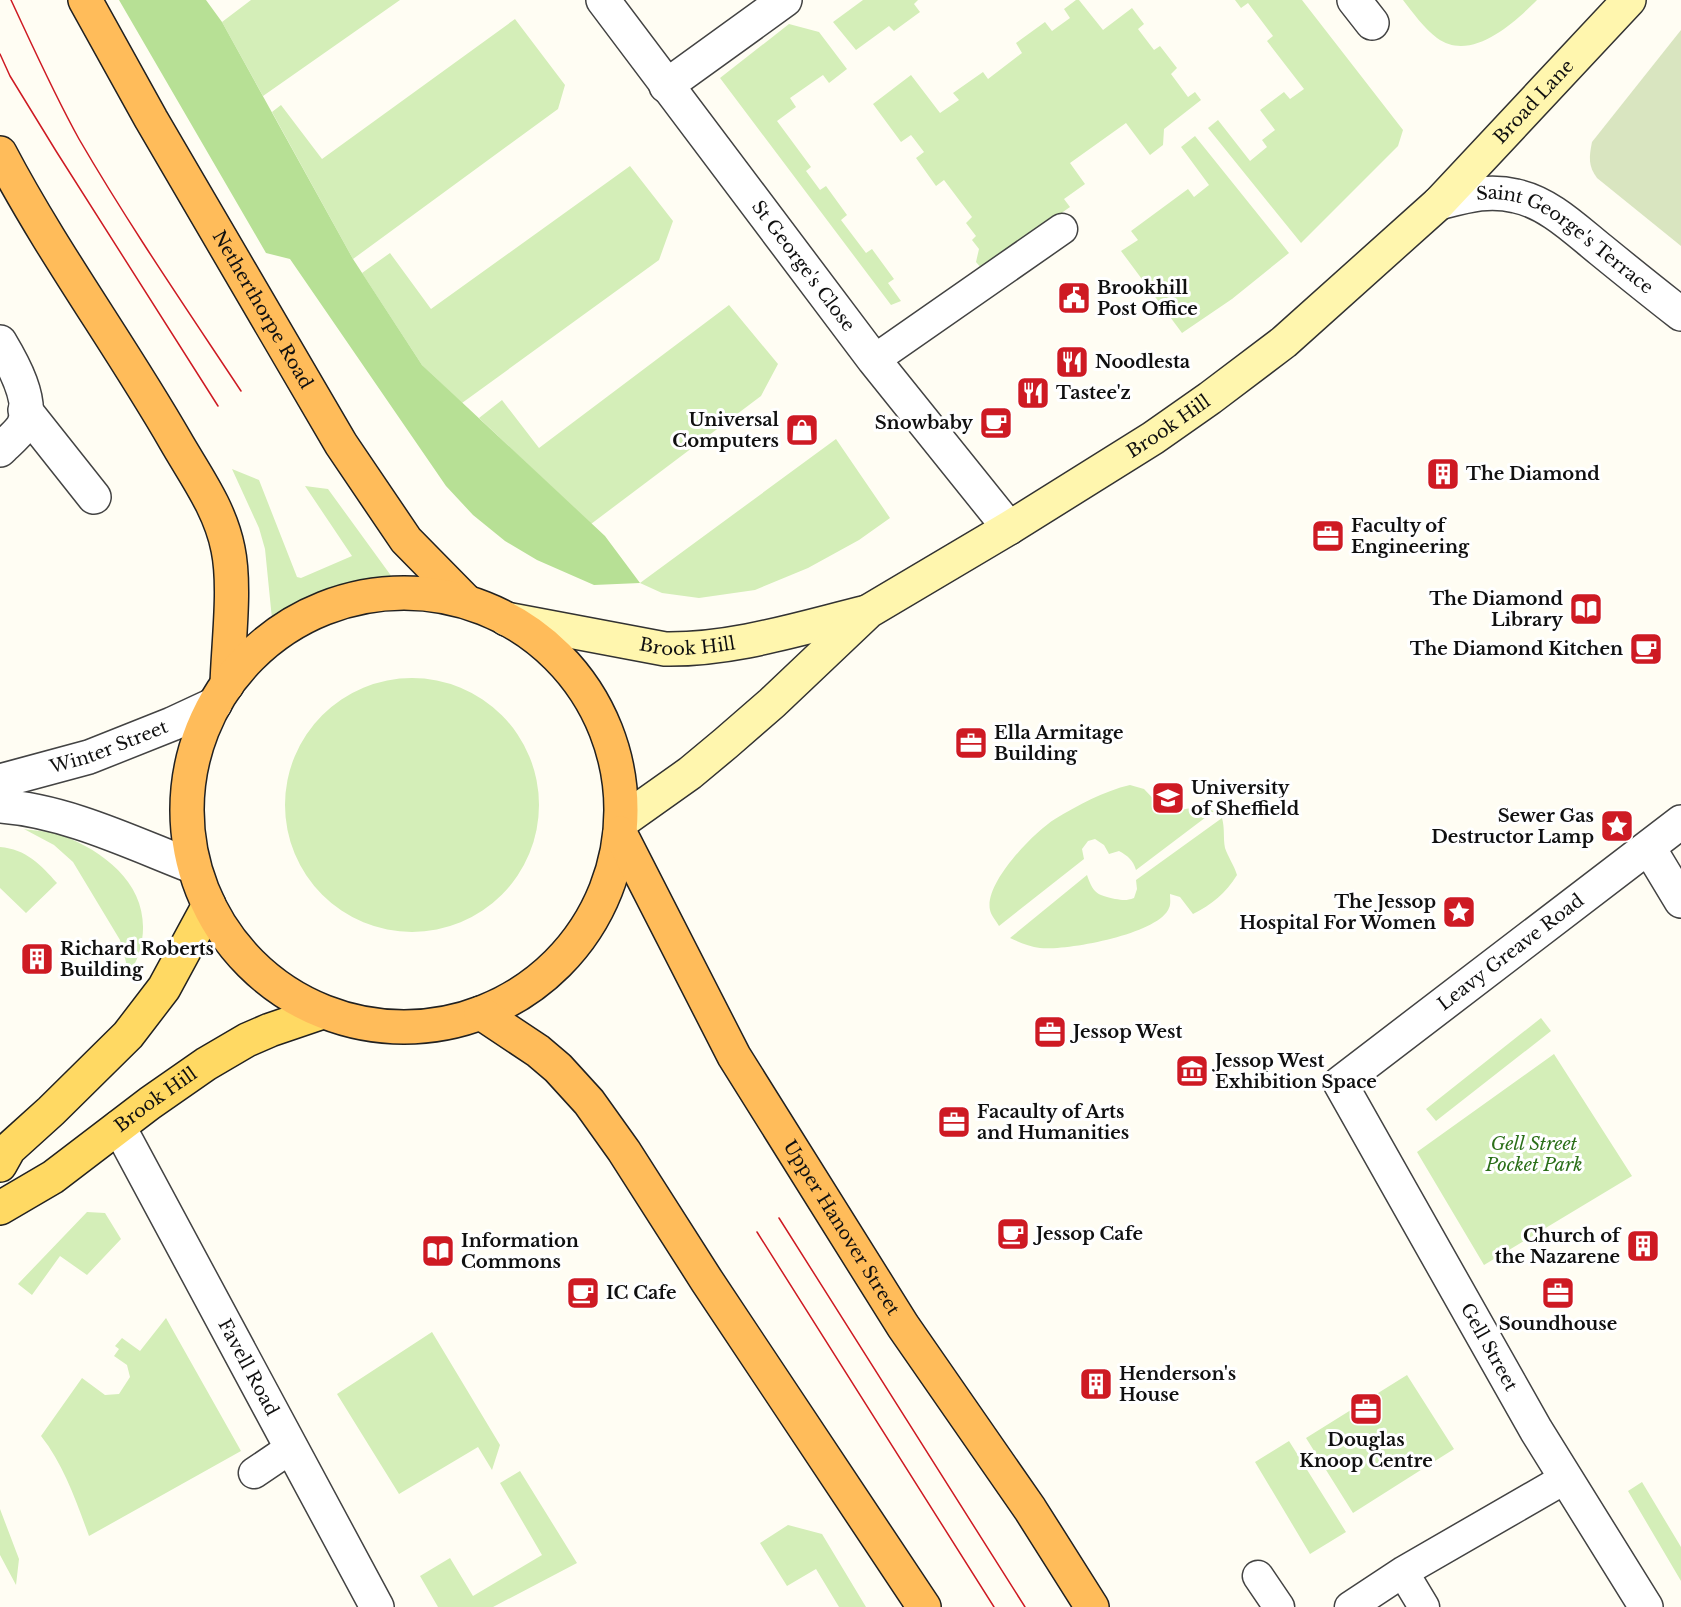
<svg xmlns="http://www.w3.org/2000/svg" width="1681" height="1607" font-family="'Libre Baskerville',serif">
<rect width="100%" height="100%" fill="#fffdf3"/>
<path fill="#d4eeb8" d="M251,0H400L263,96L222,22Z
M863,0H918L914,4L920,12L894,31L889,26L856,50L833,22Z
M1076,0H1079L1103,30L1132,8L1144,24L1138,29L1154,50L1160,46L1177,68L1171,74L1188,97L1195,92L1201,100L1164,129L1163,145L1150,155L1126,123L1070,163L1085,184L1064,199L1070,207L982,269L976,262L979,249L972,240L976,236L966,223L972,217L944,180L936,186L916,158L924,152L911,135L901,142L873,104L911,75L940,113L959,100L953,93L983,72L988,79L1022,53L1016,43L1045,22L1052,31L1070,18L1064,9Z
M1235,0H1302L1403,130L1398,146L1301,243L1208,128L1218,120L1250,161L1267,147L1262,140L1275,130L1260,110L1284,92L1290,99L1304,89L1267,41L1273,36L1248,3L1241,8Z
M1403,0H1537C1514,23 1471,63 1437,38C1424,28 1413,13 1403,0Z
M515,19L565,85L558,109L353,259L272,112L281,105L322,159Z
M789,24L819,32L847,69L829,83L823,75L790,98L796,107L777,121L811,167L806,171L820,190L826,186L847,215L841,220L866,253L872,249L894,279L888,283L901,301L891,305L720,78Z
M1195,136L1289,253L1232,299L1182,333L1121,251L1138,240L1131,231L1188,189L1194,197L1209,185L1181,147Z
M630,166L673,221L659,260L462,403L422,365L362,273L390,253L431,309Z
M729,305L778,364L761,396L591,524L479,418L502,400L539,448Z
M836,439L890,518L859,540L808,568L755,590L699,598L662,593L640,583Z
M232,469L259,480L297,577L301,578L352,556L305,486L328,489L392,577L391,580C349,585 309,596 272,619L265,549L259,528Z
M285 805a127 127 0 1 1 254 0a127 127 0 1 1-254 0Z
M1130,785L1144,789L1165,811C1184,812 1194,803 1214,811L1136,870C1133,860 1128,856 1119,851L1109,854L1104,845L1095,839L1088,841L1082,849L1084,859L999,926C996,921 991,915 990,910C984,883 1034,832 1055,819C1078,805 1104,791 1130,785Z
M1222,818C1225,829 1223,837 1225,848C1228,857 1234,865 1237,875C1226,893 1211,905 1193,914L1180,897L1170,894C1170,898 1171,904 1169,908C1159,934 1066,951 1040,948C1030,947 1019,942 1010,938L1087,875C1093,893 1097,895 1115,899C1123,900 1126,901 1134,898L1137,889L1136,880Z
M24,829C36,831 50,831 61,835C112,854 157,894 139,953C137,962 130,970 126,978V962L120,940L73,862L54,845Z
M0,847C26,849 41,865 57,883L26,913L0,888Z
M1541,1018L1551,1031L1436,1121L1426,1109Z
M1554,1054L1632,1176L1484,1265L1417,1152Z
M87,1212L105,1213L121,1239L87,1275L60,1256L32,1295L18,1284Z
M166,1318L241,1451L89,1536C76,1501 64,1465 41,1436L82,1378L105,1395L119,1394L130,1377L127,1365L114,1356L119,1349L115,1346L122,1338L140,1351Z
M432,1332L500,1445L492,1470L478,1447L399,1494L337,1394Z
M1407,1375L1454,1449L1353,1513L1306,1438Z
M1289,1441L1346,1532L1310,1554L1255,1462Z
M520,1471L577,1563L493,1607H438L420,1576L450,1558L473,1596L542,1555L500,1483Z
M1642,1482L1681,1547V1581L1628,1491Z
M0,1509L19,1559L16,1585L0,1555Z
M788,1525L822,1534L866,1607H839L816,1569L787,1586L760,1543Z"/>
<path fill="#b7e095" d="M119,0H206L222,22L353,259L422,365L605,536L640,583L594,585L537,560L505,541L473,515L446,486L290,259L266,253Z"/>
<path fill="#d9e5c0" d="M1681,30V246L1597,178C1588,166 1589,157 1592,142Z"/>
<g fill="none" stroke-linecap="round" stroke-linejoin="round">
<defs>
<path id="service" d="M874,360L1062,229
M254,1473L291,1448
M1403,1572L1424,1607
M1258,1576L1279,1607
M1350,1607L1403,1572L1566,1478"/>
<g id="minor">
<path id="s1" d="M603,0L874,360L1009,528"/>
<path d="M1354,0L1372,23"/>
<path d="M666,86L785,0"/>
<path d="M0,342C12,362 35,402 23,426C18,434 7,443 0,450"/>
<path d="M25,410L94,497"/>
<path d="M1649,848L1681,901"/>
<path id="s2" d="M119,1127L377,1607"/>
<path id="s3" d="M1646,1607L1536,1430L1340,1083L1681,822"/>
</g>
<g id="tertiary">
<path id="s4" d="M1439,203C1466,196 1488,189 1516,196C1549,203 1576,230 1601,250C1628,272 1654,293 1681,314"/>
<path id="s5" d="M0,781L89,757L172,724L215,704"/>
<path d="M0,806C67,811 132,843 194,867"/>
</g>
<g id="secondary">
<path id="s6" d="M506,619L665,649C734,650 801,628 867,612"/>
<path id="s7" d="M621,822L690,773L726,743L772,703L869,611L1009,528L1153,438L1210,398L1284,342L1439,203L1629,0"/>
</g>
<g id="primary">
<path d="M0,1165L9,1149L51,1111L128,1035L164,988L209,905"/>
<path id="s8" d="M0,1208L53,1177L150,1103L206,1064L247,1040L270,1030L323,1012"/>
</g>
<g id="trunk">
<path id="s9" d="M85,0L151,119L341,444L406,540L466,601"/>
<path d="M0,153C52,252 119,343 175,440C195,475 220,508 228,549C236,587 228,646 227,685"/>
<circle cx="404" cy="810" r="217"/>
<path id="s10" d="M620,833L734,1056L903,1326L1030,1509L1092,1607"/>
<path d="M481,1013L538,1051L558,1068L589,1102L624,1151L707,1281L924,1607"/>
</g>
</defs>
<use href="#service" stroke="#434343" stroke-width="33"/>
<use href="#minor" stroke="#434343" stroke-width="36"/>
<use href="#tertiary" stroke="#434343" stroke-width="36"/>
<use href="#secondary" stroke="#323232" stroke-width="36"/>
<use href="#primary" stroke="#212121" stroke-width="36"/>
<use href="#trunk" stroke="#212121" stroke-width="36"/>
<use href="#service" stroke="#fff" stroke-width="30"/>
<use href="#minor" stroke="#fff" stroke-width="33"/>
<use href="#tertiary" stroke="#fff" stroke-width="33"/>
<use href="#secondary" stroke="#fff6ae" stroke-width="33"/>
<use href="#primary" stroke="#ffd963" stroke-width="33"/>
<use href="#trunk" stroke="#ffbc5a" stroke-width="33"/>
<path stroke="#ce1a23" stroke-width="1.5" d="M11,0C33,47 54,94 79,139C129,225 186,308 241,391
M0,54L10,76L56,151L218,406
M779,1218L1025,1607
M757,1232L994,1607"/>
</g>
<defs>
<symbol id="civic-square" viewBox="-11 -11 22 22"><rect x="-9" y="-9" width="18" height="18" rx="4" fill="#ce1a23" stroke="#fff"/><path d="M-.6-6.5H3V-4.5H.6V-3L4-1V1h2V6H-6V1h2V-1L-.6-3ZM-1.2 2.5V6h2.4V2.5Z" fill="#fff"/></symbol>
<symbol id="restaurant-square" viewBox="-11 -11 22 22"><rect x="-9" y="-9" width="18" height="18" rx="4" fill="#ce1a23" stroke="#fff"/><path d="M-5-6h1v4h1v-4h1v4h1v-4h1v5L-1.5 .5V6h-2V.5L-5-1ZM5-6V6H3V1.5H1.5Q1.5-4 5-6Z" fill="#fff"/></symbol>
<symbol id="cafe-square" viewBox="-11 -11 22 22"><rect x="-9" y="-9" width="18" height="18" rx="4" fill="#ce1a23" stroke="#fff"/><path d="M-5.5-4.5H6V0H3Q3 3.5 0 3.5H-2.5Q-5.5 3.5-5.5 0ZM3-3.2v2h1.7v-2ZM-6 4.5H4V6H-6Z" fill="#fff"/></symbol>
<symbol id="shop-square" viewBox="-11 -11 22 22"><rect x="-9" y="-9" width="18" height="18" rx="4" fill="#ce1a23" stroke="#fff"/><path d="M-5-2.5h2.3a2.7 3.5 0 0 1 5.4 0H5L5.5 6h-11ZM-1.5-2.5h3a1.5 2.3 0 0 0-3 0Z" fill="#fff"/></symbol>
<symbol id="building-square" viewBox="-11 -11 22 22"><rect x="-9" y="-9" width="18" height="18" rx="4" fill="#ce1a23" stroke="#fff"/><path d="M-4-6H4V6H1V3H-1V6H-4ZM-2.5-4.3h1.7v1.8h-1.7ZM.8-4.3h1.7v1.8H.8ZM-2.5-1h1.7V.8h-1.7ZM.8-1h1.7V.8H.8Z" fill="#fff"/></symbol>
<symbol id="office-square" viewBox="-11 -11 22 22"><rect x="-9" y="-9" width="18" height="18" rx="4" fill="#ce1a23" stroke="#fff"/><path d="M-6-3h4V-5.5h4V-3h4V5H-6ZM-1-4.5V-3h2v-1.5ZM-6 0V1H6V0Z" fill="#fff"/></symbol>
<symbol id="library-square" viewBox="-11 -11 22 22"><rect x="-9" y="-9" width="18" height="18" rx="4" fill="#ce1a23" stroke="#fff"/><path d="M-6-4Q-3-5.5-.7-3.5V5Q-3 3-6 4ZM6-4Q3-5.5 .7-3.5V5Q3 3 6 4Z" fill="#fff"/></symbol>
<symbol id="university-square" viewBox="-11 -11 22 22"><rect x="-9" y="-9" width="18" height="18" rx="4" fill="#ce1a23" stroke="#fff"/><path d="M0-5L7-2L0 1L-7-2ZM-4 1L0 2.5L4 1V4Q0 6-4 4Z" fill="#fff"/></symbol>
<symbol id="sight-square" viewBox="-11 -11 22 22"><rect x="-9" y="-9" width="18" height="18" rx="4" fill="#ce1a23" stroke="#fff"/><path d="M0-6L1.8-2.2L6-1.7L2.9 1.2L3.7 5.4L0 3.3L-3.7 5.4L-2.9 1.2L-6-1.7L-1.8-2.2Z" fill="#fff"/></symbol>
<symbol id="museum-square" viewBox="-11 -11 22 22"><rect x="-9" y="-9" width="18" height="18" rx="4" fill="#ce1a23" stroke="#fff"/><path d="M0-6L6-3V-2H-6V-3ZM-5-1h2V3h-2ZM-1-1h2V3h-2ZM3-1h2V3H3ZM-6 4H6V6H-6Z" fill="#fff"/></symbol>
</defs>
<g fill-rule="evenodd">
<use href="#civic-square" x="1055" y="279" width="38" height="38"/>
<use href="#restaurant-square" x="1053" y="343" width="38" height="38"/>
<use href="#restaurant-square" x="1014" y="374" width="38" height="38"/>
<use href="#cafe-square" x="977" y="404" width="38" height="38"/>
<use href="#shop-square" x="783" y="411" width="38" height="38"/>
<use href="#building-square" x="1424" y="455" width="38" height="38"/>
<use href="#office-square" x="1309" y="517" width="38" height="38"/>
<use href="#library-square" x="1567" y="590" width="38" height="38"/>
<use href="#cafe-square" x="1627" y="630" width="38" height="38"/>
<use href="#office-square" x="952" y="724" width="38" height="38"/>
<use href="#university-square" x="1149" y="779" width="38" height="38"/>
<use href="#sight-square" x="1598" y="807" width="38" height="38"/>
<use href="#sight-square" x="1440" y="893" width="38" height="38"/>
<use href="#building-square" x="18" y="940" width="38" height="38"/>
<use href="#office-square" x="1031" y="1013" width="38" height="38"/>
<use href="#museum-square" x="1173" y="1052" width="38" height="38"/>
<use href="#office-square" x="935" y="1103" width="38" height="38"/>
<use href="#cafe-square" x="994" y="1215" width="38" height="38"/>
<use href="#building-square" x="1624" y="1227" width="38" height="38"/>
<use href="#library-square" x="419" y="1232" width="38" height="38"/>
<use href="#cafe-square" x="564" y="1274" width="38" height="38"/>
<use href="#office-square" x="1539" y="1274" width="38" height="38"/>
<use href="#building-square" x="1077" y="1365" width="38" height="38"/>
<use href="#office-square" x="1347" y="1390" width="38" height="38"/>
</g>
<g text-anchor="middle" stroke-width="6" stroke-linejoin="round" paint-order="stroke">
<g font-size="18" fill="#101010" stroke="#fff">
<text dy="6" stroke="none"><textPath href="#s7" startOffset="1168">Broad Lane</textPath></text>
<text dy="6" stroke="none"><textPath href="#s4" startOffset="141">Saint George's Terrace</textPath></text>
<text dy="6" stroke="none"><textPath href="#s1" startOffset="333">St George's Close</textPath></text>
<text dy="6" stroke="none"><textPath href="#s9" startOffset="357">Netherthorpe Road</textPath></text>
<text dy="6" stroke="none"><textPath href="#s7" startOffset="678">Brook Hill</textPath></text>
<text dy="6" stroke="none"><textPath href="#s6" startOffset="184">Brook Hill</textPath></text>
<text dy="6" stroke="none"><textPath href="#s5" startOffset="114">Winter Street</textPath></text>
<text dy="6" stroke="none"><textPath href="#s3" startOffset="822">Leavy Greave Road</textPath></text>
<text dy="6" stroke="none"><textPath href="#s8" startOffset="190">Brook Hill</textPath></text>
<text dy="6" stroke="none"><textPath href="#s10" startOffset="453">Upper Hanover Street</textPath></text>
<text transform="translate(1489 1347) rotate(61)" y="6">Gell Street</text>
<text dy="6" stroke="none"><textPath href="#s2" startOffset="273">Favell Road</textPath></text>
</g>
<g font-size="18" font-weight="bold" fill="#101010" stroke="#fff" text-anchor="start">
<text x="1097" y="294">Brookhill<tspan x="1097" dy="21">Post Office</tspan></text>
<text x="1095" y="368">Noodlesta</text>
<text x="1056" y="399">Tastee'z</text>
<text x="779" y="426" text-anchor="end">Universal<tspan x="779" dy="21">Computers</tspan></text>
<text x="973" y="429" text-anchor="end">Snowbaby</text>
<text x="1466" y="480">The Diamond</text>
<text x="1351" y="532">Faculty of<tspan x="1351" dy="21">Engineering</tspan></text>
<text x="1563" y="605" text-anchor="end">The Diamond<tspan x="1563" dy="21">Library</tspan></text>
<text x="1623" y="655" text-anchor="end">The Diamond Kitchen</text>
<text x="994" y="739">Ella Armitage<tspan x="994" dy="21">Building</tspan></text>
<text x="1191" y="794">University<tspan x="1191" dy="21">of Sheffield</tspan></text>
<text x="1594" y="822" text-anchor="end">Sewer Gas<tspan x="1594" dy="21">Destructor Lamp</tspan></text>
<text x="1436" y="908" text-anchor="end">The Jessop<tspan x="1436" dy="21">Hospital For Women</tspan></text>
<text x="60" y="955">Richard Roberts<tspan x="60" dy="21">Building</tspan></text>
<text x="1073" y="1038">Jessop West</text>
<text x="1215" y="1067">Jessop West<tspan x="1215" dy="21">Exhibition Space</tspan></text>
<text x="977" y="1118">Facaulty of Arts<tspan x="977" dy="21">and Humanities</tspan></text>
<text x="1036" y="1240">Jessop Cafe</text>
<text x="1620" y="1242" text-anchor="end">Church of<tspan x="1620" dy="21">the Nazarene</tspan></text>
<text x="461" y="1247">Information<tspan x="461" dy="21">Commons</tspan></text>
<text x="606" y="1299">IC Cafe</text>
<text x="1558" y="1330" text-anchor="middle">Soundhouse</text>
<text x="1119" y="1380">Henderson's<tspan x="1119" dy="21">House</tspan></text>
<text x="1366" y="1446" text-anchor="middle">Douglas<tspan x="1366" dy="21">Knoop Centre</tspan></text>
</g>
<g font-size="18" font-style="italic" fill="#2b6f19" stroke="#fff">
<text x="1534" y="1150">Gell Street<tspan x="1534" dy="21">Pocket Park</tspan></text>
</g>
</g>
</svg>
